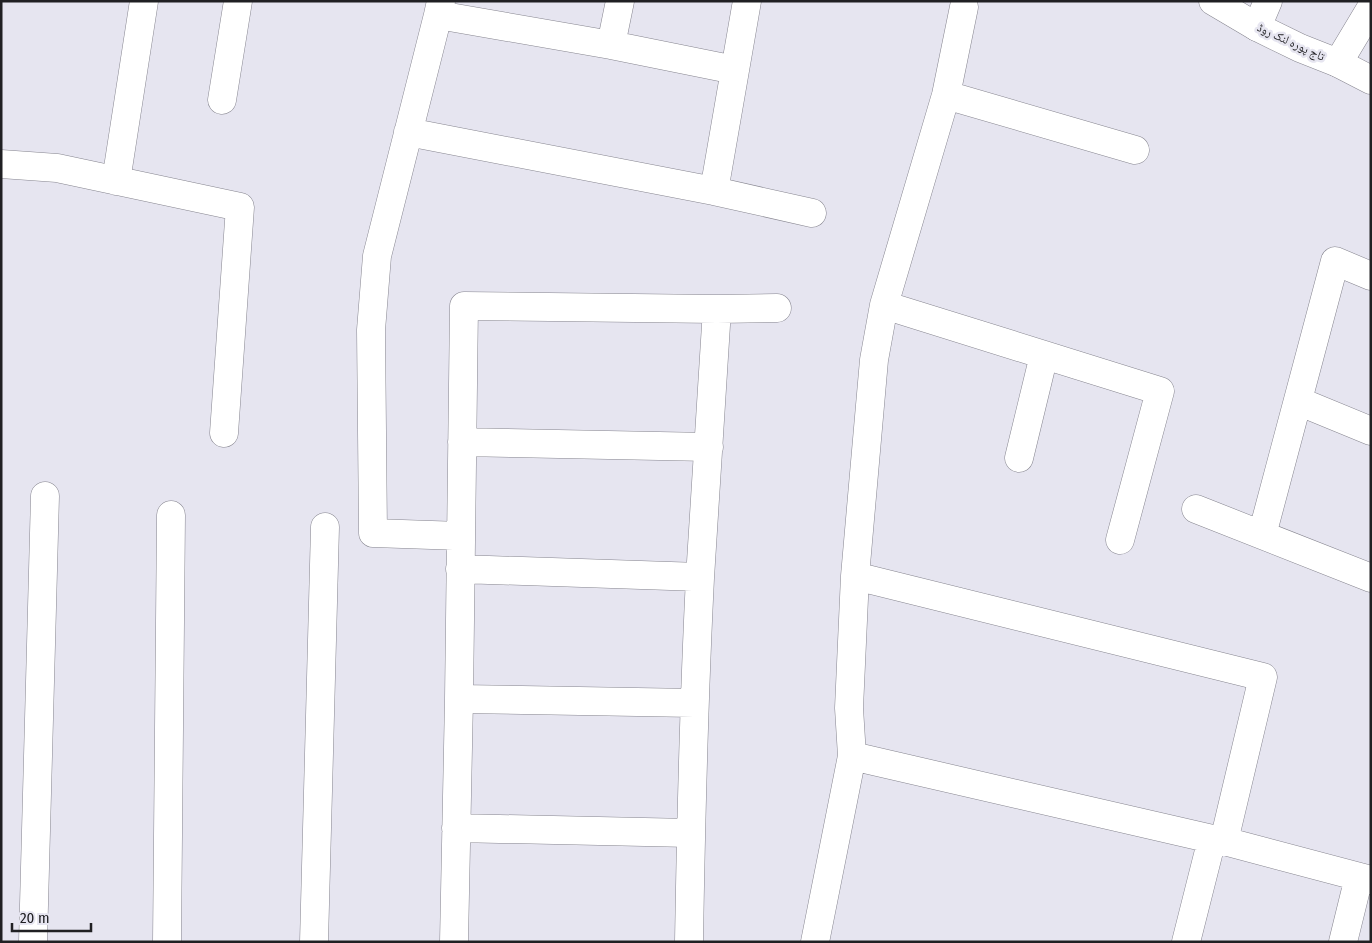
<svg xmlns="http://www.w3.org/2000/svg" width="1372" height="943" font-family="'Fira Sans Condensed','Noto Naskh Arabic',sans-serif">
<rect width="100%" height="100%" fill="#e6e5f0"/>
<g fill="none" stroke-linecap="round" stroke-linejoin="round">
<defs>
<path id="street" d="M441,1L438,15L611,45
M620,1L611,45L735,70
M747,1L714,191L812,213
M438,15L377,256L371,330L373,533L461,536
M1257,27L1268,1
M1338,63L1371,8
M946,95L1135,150
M222,100L238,1
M408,132L714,191
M1,164L57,168L240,207L224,433
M116,181L144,1
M884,305L1160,391L1120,540
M1298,401L1371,431
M462,442L709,447
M1019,458L1044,355
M1196,509L1371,578
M1262,535L1335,261L1371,276
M460,569L700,577
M855,576L1263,677L1224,841
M459,699L694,703
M852,756L1212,839L1224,841L1371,880
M456,828L690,833
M33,942L45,496
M167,942L171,515
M314,942L325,527
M454,942L459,699L464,306L717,309L777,308
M689,942C691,820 694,699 700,578C705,488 712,399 717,309
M815,942L852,756L849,708L855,576L874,360L884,305L946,95L964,7
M1186,942L1212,839
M1343,942L1359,877"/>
<path id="secondary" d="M1213,1L1257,27L1300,48L1338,63L1371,80"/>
</defs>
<use href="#street" stroke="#86858f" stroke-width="29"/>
<use href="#secondary" stroke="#86858f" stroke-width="29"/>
<use href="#street" stroke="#fff" stroke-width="28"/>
<use href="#secondary" stroke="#fff" stroke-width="28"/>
</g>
<g text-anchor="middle" stroke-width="5" stroke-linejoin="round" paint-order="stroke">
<g font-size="12" fill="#202023" stroke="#e6e5f0">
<text transform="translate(1291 42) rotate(25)" y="4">تاج پورہ لنک روڈ</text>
</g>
</g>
<rect width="1372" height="943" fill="none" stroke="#202023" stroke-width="5"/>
<path d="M12 923v8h79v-8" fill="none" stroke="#202023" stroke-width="2.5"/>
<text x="20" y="923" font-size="15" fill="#202023" stroke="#e6e5f0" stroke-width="4" paint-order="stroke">20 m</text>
</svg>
